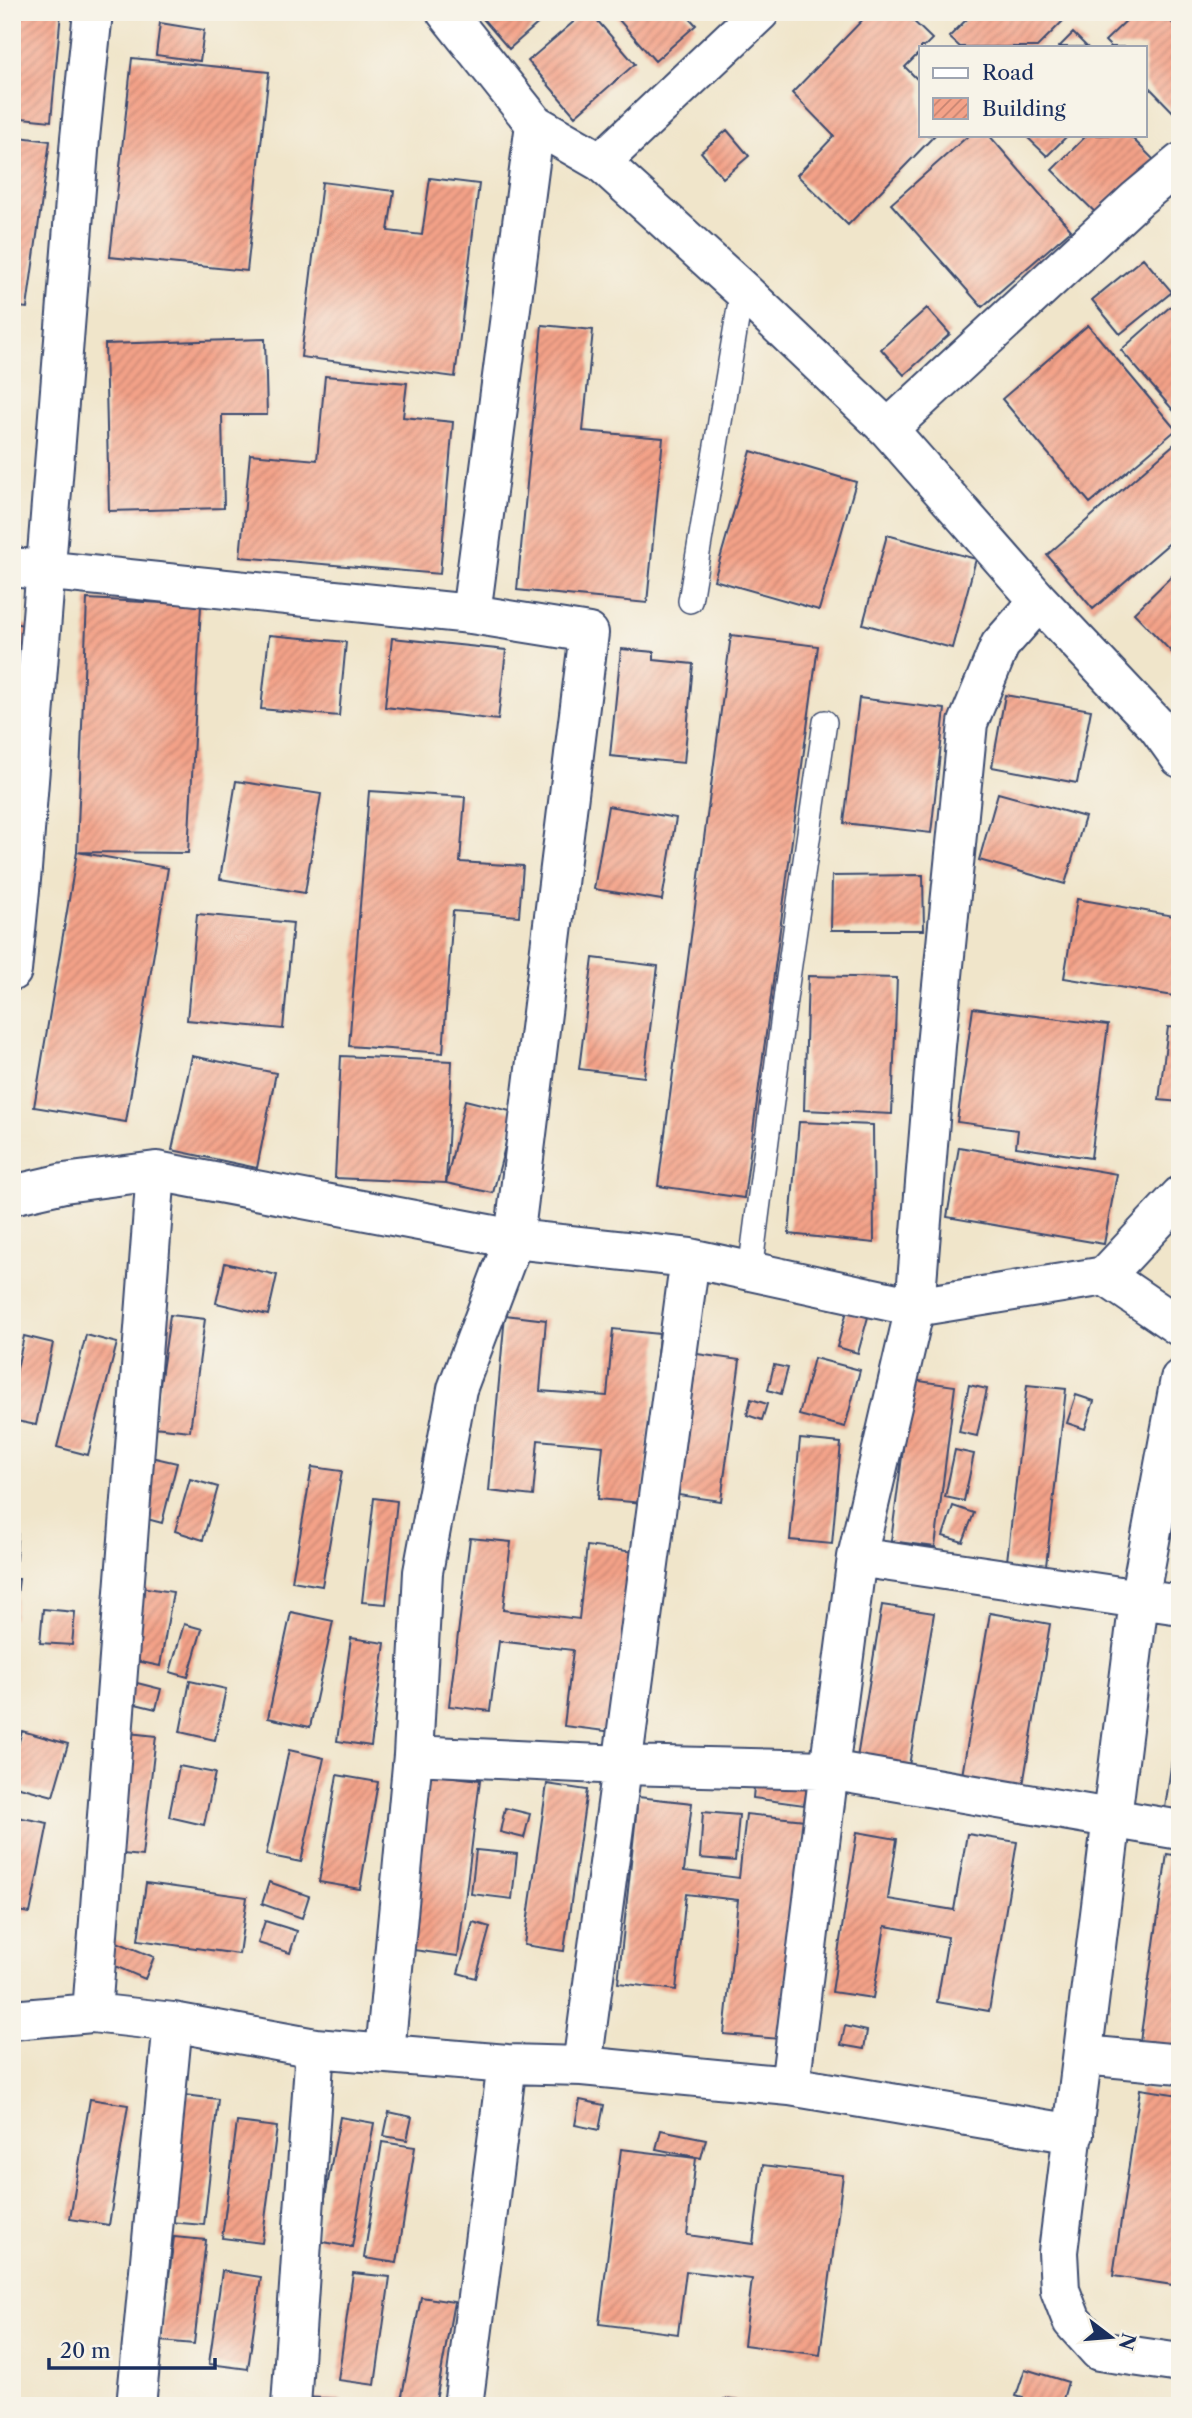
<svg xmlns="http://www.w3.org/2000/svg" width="1192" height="2418" font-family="'Libre Caslon Text',serif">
<defs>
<pattern id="building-hatch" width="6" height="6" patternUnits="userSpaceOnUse" patternTransform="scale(1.75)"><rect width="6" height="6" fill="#f4a288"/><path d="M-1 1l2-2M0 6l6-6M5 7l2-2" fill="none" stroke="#c58472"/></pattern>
</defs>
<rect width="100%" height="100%" fill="#f7f3e8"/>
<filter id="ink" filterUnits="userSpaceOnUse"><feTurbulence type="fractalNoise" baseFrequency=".0143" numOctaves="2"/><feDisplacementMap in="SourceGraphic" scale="14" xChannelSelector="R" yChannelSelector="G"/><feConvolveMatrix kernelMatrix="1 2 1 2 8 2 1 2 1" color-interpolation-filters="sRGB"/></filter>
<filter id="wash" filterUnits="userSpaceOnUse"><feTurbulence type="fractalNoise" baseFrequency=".00686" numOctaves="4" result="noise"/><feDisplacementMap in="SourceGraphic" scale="28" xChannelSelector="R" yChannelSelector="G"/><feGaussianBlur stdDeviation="1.57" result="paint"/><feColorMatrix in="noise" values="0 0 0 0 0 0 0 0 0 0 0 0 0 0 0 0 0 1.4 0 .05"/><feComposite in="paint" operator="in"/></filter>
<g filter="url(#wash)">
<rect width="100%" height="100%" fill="#f0e5ca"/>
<g id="blocks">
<path fill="url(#building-hatch)" d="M12,12H61L51,121L12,117Z
M477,12H551L509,49Z
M585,12H590L635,64L575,116L528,61Z
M612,12H684L696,25L655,61Z
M870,12H904L932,39L924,47H921V51L905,67L921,83V135H935L848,225L797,175L834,136L792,93Z
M974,12H1072L1037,47H960L949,37Z
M1135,12H1162L1180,31V119L1145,83V47H1111L1105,41Z
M160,23L204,30L200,61L156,55Z
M1073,33L1087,47H1059Z
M132,58L269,72L247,271L110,257Z
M727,130L749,156L723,178L701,152Z
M969,135H989L1071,230L982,307L891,204Z
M1025,135H1068L1047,156Z
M1087,135H1129L1159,165L1104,221L1052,170Z
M12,136L50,141L27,308L12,306Z
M430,178L479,184L455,377L301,357L322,182L394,191L388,231L422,235Z
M1143,258L1172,292L1120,334L1092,300Z
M1180,298V418L1121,350Z
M927,308L950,334L904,375L881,349Z
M542,325L593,330L583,431L663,438L647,603L517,590Z
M1088,325L1176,430L1090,503L1002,399Z
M265,339L267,415H222L224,508L109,511L105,344Z
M12,352L19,353L14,397H12Z
M325,376L407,383L403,417L453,422L440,574L240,557L250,454L317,460Z
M1180,439V534L1093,609L1047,555Z
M751,451L856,482L819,610L714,580Z
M887,535L976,559L952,648L863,624Z
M1180,568V661L1134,613Z
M87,599L201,605L188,853L77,852L168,868L126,1122L34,1107L77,852Z
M12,623L30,626L14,716H12Z
M269,635L346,642L339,716L261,709Z
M731,635L818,646L744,1198L658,1186Z
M392,638L506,650L498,720L385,707Z
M621,649L654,652V660L693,664L684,763L610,756Z
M1005,695L1091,710L1077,783L992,767Z
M859,698L945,709L931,833L844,823Z
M236,781L321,794L305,893L220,879Z
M369,791L465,797L460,862L523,866L519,916L453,911L443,1053L349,1046Z
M998,793L1085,817L1065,884L979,860Z
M608,806L676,818L662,900L594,889Z
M923,875L924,930H831L832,876Z
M1077,899L1180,917V997L1064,978Z
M197,914L293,923L283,1029L187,1020Z
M593,958L658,966L644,1077L579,1069Z
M808,976L897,978L892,1114L804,1110Z
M973,1008L1108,1025L1091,1158L1016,1147L1018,1130L957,1122Z
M1168,1027L1180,1028V1102L1159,1100Z
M192,1056L276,1073L257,1168L172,1150Z
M341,1056L452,1061L446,1183L335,1178Z
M465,1100L514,1112L493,1193L446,1183Z
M799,1122L873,1125L874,1243L789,1234Z
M959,1147L1117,1174L1104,1244L947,1217Z
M225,1263L277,1275L268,1315L216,1303Z
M847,1311L868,1317L858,1353L837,1347Z
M170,1315L205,1319L190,1431L154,1427Z
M505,1315L546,1320L540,1391L607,1396L613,1329L659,1334L643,1503L598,1499L603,1446L538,1440L533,1496L489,1491Z
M86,1335L117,1343L88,1455L57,1447Z
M24,1336L53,1343L36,1425L12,1420V1392Z
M697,1354L740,1360L721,1501L678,1495Z
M814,1358L860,1370L845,1427L799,1415Z
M774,1365L788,1368L781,1394L768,1390Z
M912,1380L955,1386L935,1547L891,1541Z
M969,1385L987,1389L977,1436L959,1432Z
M1027,1385L1066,1389L1046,1566L1007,1561Z
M1076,1395L1094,1401L1085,1429L1067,1423Z
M751,1399L767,1404L762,1420L747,1415Z
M800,1439L841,1443L832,1544L790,1540Z
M955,1450L974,1454L964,1501L945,1497Z
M151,1457L177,1463L162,1523L136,1516Z
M312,1467L342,1471L322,1586L292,1581Z
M190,1479L218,1487L203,1540L175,1531Z
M374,1498L397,1501L386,1604L362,1602Z
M12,1505L19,1507L16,1560H12Z
M953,1506L974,1513L963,1542L943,1536Z
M470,1538L511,1542L503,1610L579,1619L587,1546L635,1552L613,1732L564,1726L573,1650L499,1641L490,1711L449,1706Z
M12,1579H19L14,1619H12Z
M140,1587L173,1592L160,1666L127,1659Z
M882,1605L934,1613L908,1772L856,1764Z
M43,1609L75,1612L72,1645L40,1643Z
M291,1612L333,1621L310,1727L268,1718Z
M990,1613L1050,1624L1021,1797L960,1787Z
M184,1624L202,1629L188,1677L170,1672Z
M351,1638L385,1643L371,1746L337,1741Z
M129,1681L161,1689L156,1709L123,1701Z
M190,1681L226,1689L215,1740L180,1732Z
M1178,1719H1180V1817L1164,1815Z
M22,1731L68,1744L53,1796L12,1785V1765Z
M128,1733L156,1736L142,1856L113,1853Z
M289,1750L324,1758L301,1862L266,1855Z
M179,1766L215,1773L204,1825L169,1817Z
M428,1774L480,1780L458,1956L406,1949Z
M337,1775L378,1782L360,1889L319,1882Z
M755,1776L808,1783L804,1805L753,1798Z
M547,1784L587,1790L564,1951L524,1945Z
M638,1797L692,1803L684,1871L739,1878L746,1814L805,1820L780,2039L724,2034L738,1900L686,1894L676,1990L618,1983Z
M505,1808L530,1814L524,1838L500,1832Z
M703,1812L739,1815L735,1861L700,1858Z
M12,1816L48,1823L30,1913L12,1910Z
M857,1832L897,1839L888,1899L954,1910L967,1834L1017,1842L989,2011L937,2002L948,1937L885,1926L873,1998L832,1992Z
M476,1850L517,1854L512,1899L471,1894Z
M1167,1854L1180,1856V2047L1140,2041Z
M269,1882L309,1896L302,1918L262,1904Z
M146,1883L247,1897L239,1954L138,1940Z
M265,1921L297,1931L290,1953L258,1943Z
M473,1922L490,1927L476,1978L458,1973Z
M112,1940L154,1957L145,1979L103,1961Z
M845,2026L867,2031L864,2049L841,2045Z
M1140,2089L1180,2095V2242L1173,2285L1113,2276Z
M184,2095L218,2099L204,2225L169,2222Z
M90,2099L128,2105L109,2225L70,2219Z
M580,2100L604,2105L599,2130L575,2125Z
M389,2112L412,2117L407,2140L384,2136Z
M340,2117L374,2123L352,2247L317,2241Z
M237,2122L277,2127L262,2243L222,2238Z
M661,2130L706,2139L701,2158L656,2149Z
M382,2142L415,2147L397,2263L364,2258Z
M621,2149L696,2158L687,2235L753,2244L763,2165L843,2175L820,2355L744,2345L752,2279L686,2271L678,2334L599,2324Z
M174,2237L206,2240L194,2344L161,2341Z
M222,2271L261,2277L248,2369L209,2364Z
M353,2273L390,2277L375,2385L338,2380Z
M421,2297L454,2302L435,2406H400Z
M1025,2369L1068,2382L1061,2406H1048L1016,2396Z
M302,2397L340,2399L339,2406H302Z
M724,2399L764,2404V2406H723Z"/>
</g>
</g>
<g filter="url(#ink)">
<use href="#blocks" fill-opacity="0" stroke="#3b4a6e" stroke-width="2"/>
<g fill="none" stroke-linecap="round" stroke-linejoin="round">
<defs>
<path id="service" d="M690,601L742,290
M750,1272L786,992L825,722"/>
<path id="minor" d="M446,12L535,124L601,162L742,290L888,429L1039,601L1157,726L1180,758
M601,162L760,12
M888,429L1137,199L1180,163
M12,567L471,614L589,633L514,1239L457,1389L423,1572L413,1755L385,2053
M471,614L535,124
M12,971L22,869L80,138L93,12
M12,1195L64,1183L156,1171L514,1239L690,1258L915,1307L1105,1276L1180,1327
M1105,1276L1180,1196
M1180,1379L1139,1600L1058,2252L1060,2290L1072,2321L1099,2351L1180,2363
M857,1557L1180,1605
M413,1755L622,1765L829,1770L1180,1830
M92,2013L156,1171
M12,2020L92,2013L173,2022L315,2048L507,2064L582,2066L790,2086L1074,2134
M1084,2055L1180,2064
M582,2066L690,1258
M790,2086L829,1770L857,1557L915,1307L936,1046L968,723L1000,645L1039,601
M136,2406L173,2022
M291,2406L315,2048
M463,2406L507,2064"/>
</defs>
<use href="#service" stroke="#3b4a6e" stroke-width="26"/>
<use href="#minor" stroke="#3b4a6e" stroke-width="42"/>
<use href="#service" stroke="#fff" stroke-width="23"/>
<use href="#minor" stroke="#fff" stroke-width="38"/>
</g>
</g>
<rect width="1192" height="2418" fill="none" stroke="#f7f3e8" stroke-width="42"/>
<rect x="919" y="46" width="228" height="91" fill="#f7f3e8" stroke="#9fa5b1" stroke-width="2"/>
<rect x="933" y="68" width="35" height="10" fill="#ffffff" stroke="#9fa5b1" stroke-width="2"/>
<text x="982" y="80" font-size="21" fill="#1b2f5e">Road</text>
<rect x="933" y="98" width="35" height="21" fill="url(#building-hatch)" stroke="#9fa5b1" stroke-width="2"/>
<text x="982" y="116" font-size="21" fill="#1b2f5e">Building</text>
<g transform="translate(1111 2337) rotate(106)" stroke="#f7f3e8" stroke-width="5" paint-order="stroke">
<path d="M0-5L12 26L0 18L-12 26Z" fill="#1b2f5e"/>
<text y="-10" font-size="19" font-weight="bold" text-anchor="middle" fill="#1b2f5e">N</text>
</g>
<path d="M49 2358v10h166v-10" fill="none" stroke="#1b2f5e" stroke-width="3.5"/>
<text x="60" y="2358" font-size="21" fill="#1b2f5e" stroke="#f7f3e8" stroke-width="5" paint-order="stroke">20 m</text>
</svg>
